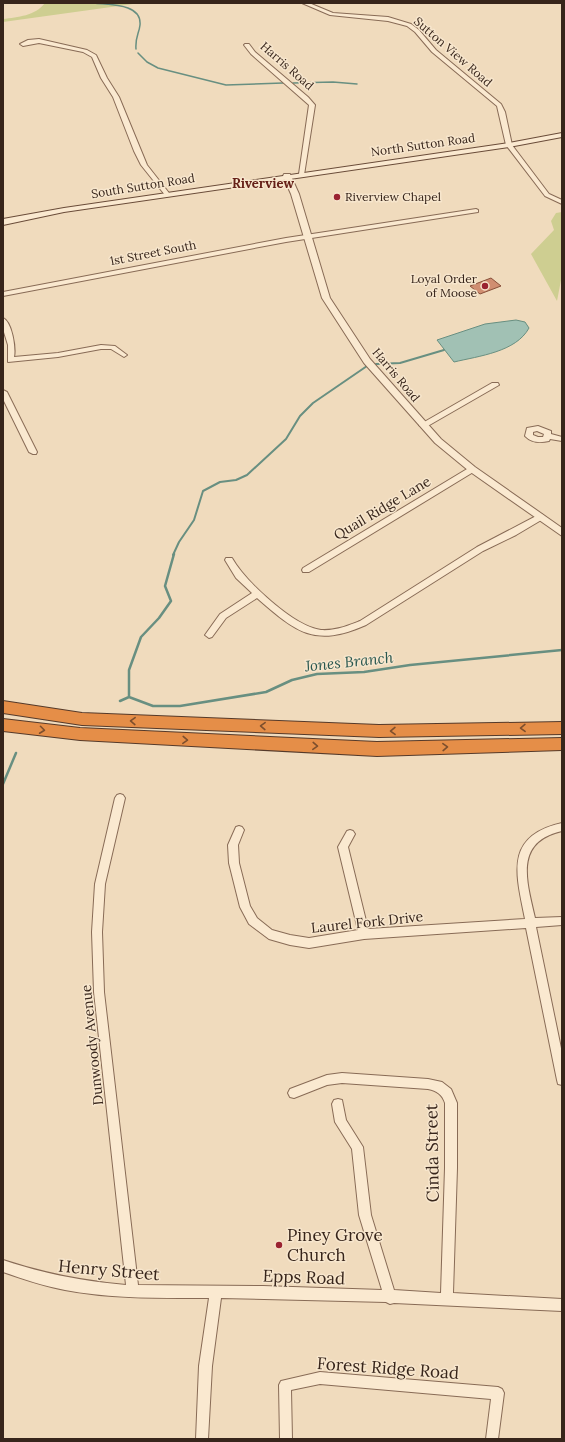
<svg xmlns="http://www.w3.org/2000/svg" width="565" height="1442" font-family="Lora,serif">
<rect width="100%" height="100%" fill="#f0dbbd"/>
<path fill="#cece91" d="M45,3H140L3,22V19C18,17 35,16 45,3Z
M562,212V275L557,301L531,254L554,230L551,221L556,213Z"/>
<path fill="#a1c1b4" stroke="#688f81" d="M516,320L525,322L529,328C516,352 479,356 454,362L437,340L485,324Z"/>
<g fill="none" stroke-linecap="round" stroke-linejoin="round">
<path stroke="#688f81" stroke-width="1.5" d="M94,3C108,5 142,3 140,25C139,34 135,37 136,49
M138,53L147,62L158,68L226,85L283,83
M293,83L333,82L357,84"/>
<path stroke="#688f81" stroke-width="2" d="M376,364L400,363L444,350
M173,555L179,542L194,520L203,491L220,482L236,480L247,475L286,439L300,416L313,403L367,366"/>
<path stroke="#688f81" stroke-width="2.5" d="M129,697V670L141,637L159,618L171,601L165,586L174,554
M120,701L129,697L153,706H180L266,692L292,680L317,674L364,672L410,665L562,650
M3,784L16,753"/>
</g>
<path fill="#d08e71" stroke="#88503a" d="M491,278L501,286L480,294L470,286Z"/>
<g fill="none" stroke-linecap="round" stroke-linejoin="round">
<defs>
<path id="minor" d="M302,3H309L333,13L388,17L411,24L419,30L436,50L501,104L505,112L512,145L549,194L562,200V204L545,196L506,145L497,106L432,52L415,32L407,26L388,21L330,15Z
M39,39L87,50L96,55L107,78L119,97L147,165L169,193V195H165L141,165L134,151L113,97L101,78L92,57L83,52L39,43L23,46L20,44L28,40Z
M245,44H249L255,52L308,97L315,105L304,175L299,174L309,105L251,54L244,45Z
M476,209L478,210V212L286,242L3,296V292L286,238Z
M3,318C12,322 16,348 14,357L58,353L101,345L115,346L127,355L124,357L111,349H101L58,357L8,362V345L3,329Z
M492,383H498L499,385L426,427H423L419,425Z
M3,390L7,392L37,452L36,454H33L29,452L3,399Z
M538,426L551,431V434L562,437V441L550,439L549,441C540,443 532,443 525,436L527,428ZM537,431L544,434L543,437H538L533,435V432Z
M472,466L476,469L475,471L309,572H303L302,570L303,568Z
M540,514L543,515L544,517L543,519L516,535L483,551L366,625C314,648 296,632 257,598L226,618L212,637L209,638L205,635L220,614L252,593L236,578L225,560L226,558H232C245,581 294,627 321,630C335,631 347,626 360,621L477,547Z
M120,794L123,795L125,798L105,884L102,932L104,992L138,1285L263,1286L382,1290L359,1215L352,1149L335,1122L332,1104L334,1100L338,1099L342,1100L346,1120L363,1147L371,1215L394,1290L441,1293L445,1168V1103C442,1094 437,1091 428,1089L342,1083L327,1085L294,1098L290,1097L288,1093L290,1089L327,1075L342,1073L428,1079L442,1082L451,1089L457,1103V1168L453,1293L562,1299V1311L394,1303L390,1304L386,1302L221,1298L212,1366L208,1439H196L199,1366L209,1298C161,1298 112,1299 65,1290C44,1286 23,1279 3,1272V1260C45,1274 82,1281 126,1285L94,992L92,932L95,884L115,798L117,795Z
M562,823V831C513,842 527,882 535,918L562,917V925L536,927L562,1053V1085L558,1084L557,1080L526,928L364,939L309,948L290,945L269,939L249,924L240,907L229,863L228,845L236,827L239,826L242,827L244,830L238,845L239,863L250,906L257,918L272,930L290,935L309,938L358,930L338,847L347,831L350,830L353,831L355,834L348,847L368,929L525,919C516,874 504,836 562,823Z
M320,1372L498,1387L502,1389L504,1393L498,1439H486L491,1399L320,1384L291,1390L292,1439H280L279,1385L281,1381Z"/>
<path id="tertiary" d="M284,174H290L299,194L330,298L370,359L441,439L475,467L562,528V536L469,471L435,443L364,363L322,298L291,194L283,176Z"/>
<path id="secondary" d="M562,133V137L509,147L64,212L3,225V219L64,208L509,143Z"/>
<path id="motorway" d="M3,701L82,713L379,725L562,722V734L379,737L82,725L3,713Z
M3,719L80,728L377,742L562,738V750L377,756L80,740L3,731Z"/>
</defs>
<use href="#minor" stroke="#886b56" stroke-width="2"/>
<use href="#tertiary" stroke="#886b56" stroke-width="2"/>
<use href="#secondary" stroke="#6a4c39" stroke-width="2"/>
<use href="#motorway" stroke="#553a2a" stroke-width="2"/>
<use href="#minor" fill="#fae9d0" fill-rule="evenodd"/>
<use href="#tertiary" fill="#fae9d0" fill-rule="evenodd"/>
<use href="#secondary" fill="#fae9d0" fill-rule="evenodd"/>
<use href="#motorway" fill="#e58e48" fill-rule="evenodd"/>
</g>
<defs><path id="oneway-chevron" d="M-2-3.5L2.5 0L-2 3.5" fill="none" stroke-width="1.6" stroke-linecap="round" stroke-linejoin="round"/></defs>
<g stroke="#7d4f2d">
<use href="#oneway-chevron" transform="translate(133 721) rotate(-178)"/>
<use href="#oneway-chevron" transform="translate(263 726) rotate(-178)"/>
<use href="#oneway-chevron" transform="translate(523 728) rotate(179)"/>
<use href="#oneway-chevron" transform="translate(42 730) rotate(7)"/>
<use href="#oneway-chevron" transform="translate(393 731) rotate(179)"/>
<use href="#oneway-chevron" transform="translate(185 740) rotate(3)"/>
<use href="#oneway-chevron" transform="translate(315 746) rotate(3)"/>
<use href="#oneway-chevron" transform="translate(445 747) rotate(-2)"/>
</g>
<g fill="#9a2331" stroke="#f7e6cd" stroke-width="1.5">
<circle cx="337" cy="197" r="4"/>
<circle cx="485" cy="286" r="4"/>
<circle cx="279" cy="1245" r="4"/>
</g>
<g text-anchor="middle" stroke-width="3" stroke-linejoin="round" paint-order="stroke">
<g font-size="12" fill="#37251b" stroke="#f7e6cd">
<text transform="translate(453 52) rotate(41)" y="4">Sutton View Road</text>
<text transform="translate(287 66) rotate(41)" y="4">Harris Road</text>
<text transform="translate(423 145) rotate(-8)" y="4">North Sutton Road</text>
<text transform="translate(143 186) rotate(-9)" y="4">South Sutton Road</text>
<text transform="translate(153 253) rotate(-11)" y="4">1st Street South</text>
<text transform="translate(396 375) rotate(50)" y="4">Harris Road</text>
</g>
<g font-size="12" fill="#37251b" stroke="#f7e6cd" text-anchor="start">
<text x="345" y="201">Riverview Chapel</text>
<text x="477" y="283" text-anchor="end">Loyal Order<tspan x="477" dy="14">of Moose</tspan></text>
</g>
<g font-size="13" font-weight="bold" fill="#652018" stroke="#f7e6cd">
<text x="263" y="188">Riverview</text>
</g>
<g font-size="14" fill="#37251b" stroke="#f7e6cd">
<text transform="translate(382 508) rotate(-31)" y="5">Quail Ridge Lane</text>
<text transform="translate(367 922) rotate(-6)" y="5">Laurel Fork Drive</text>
<text transform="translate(92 1045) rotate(-96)" y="5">Dunwoody Avenue</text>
</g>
<g font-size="15" font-style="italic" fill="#29574f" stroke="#f7e6cd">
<text transform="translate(349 662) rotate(-6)" y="5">Jones Branch</text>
</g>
<g font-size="17" fill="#37251b" stroke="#f7e6cd">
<text transform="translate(432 1153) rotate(-91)" y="6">Cinda Street</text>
<text transform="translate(109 1270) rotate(5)" y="6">Henry Street</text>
<text transform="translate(304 1277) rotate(2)" y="6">Epps Road</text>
<text transform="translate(388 1368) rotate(4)" y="6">Forest Ridge Road</text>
</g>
<g font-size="17" fill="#37251b" stroke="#f7e6cd" text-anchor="start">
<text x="287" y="1241">Piney Grove<tspan x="287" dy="20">Church</tspan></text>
</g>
</g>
<rect width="565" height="1442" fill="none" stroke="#37251b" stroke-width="8"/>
</svg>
